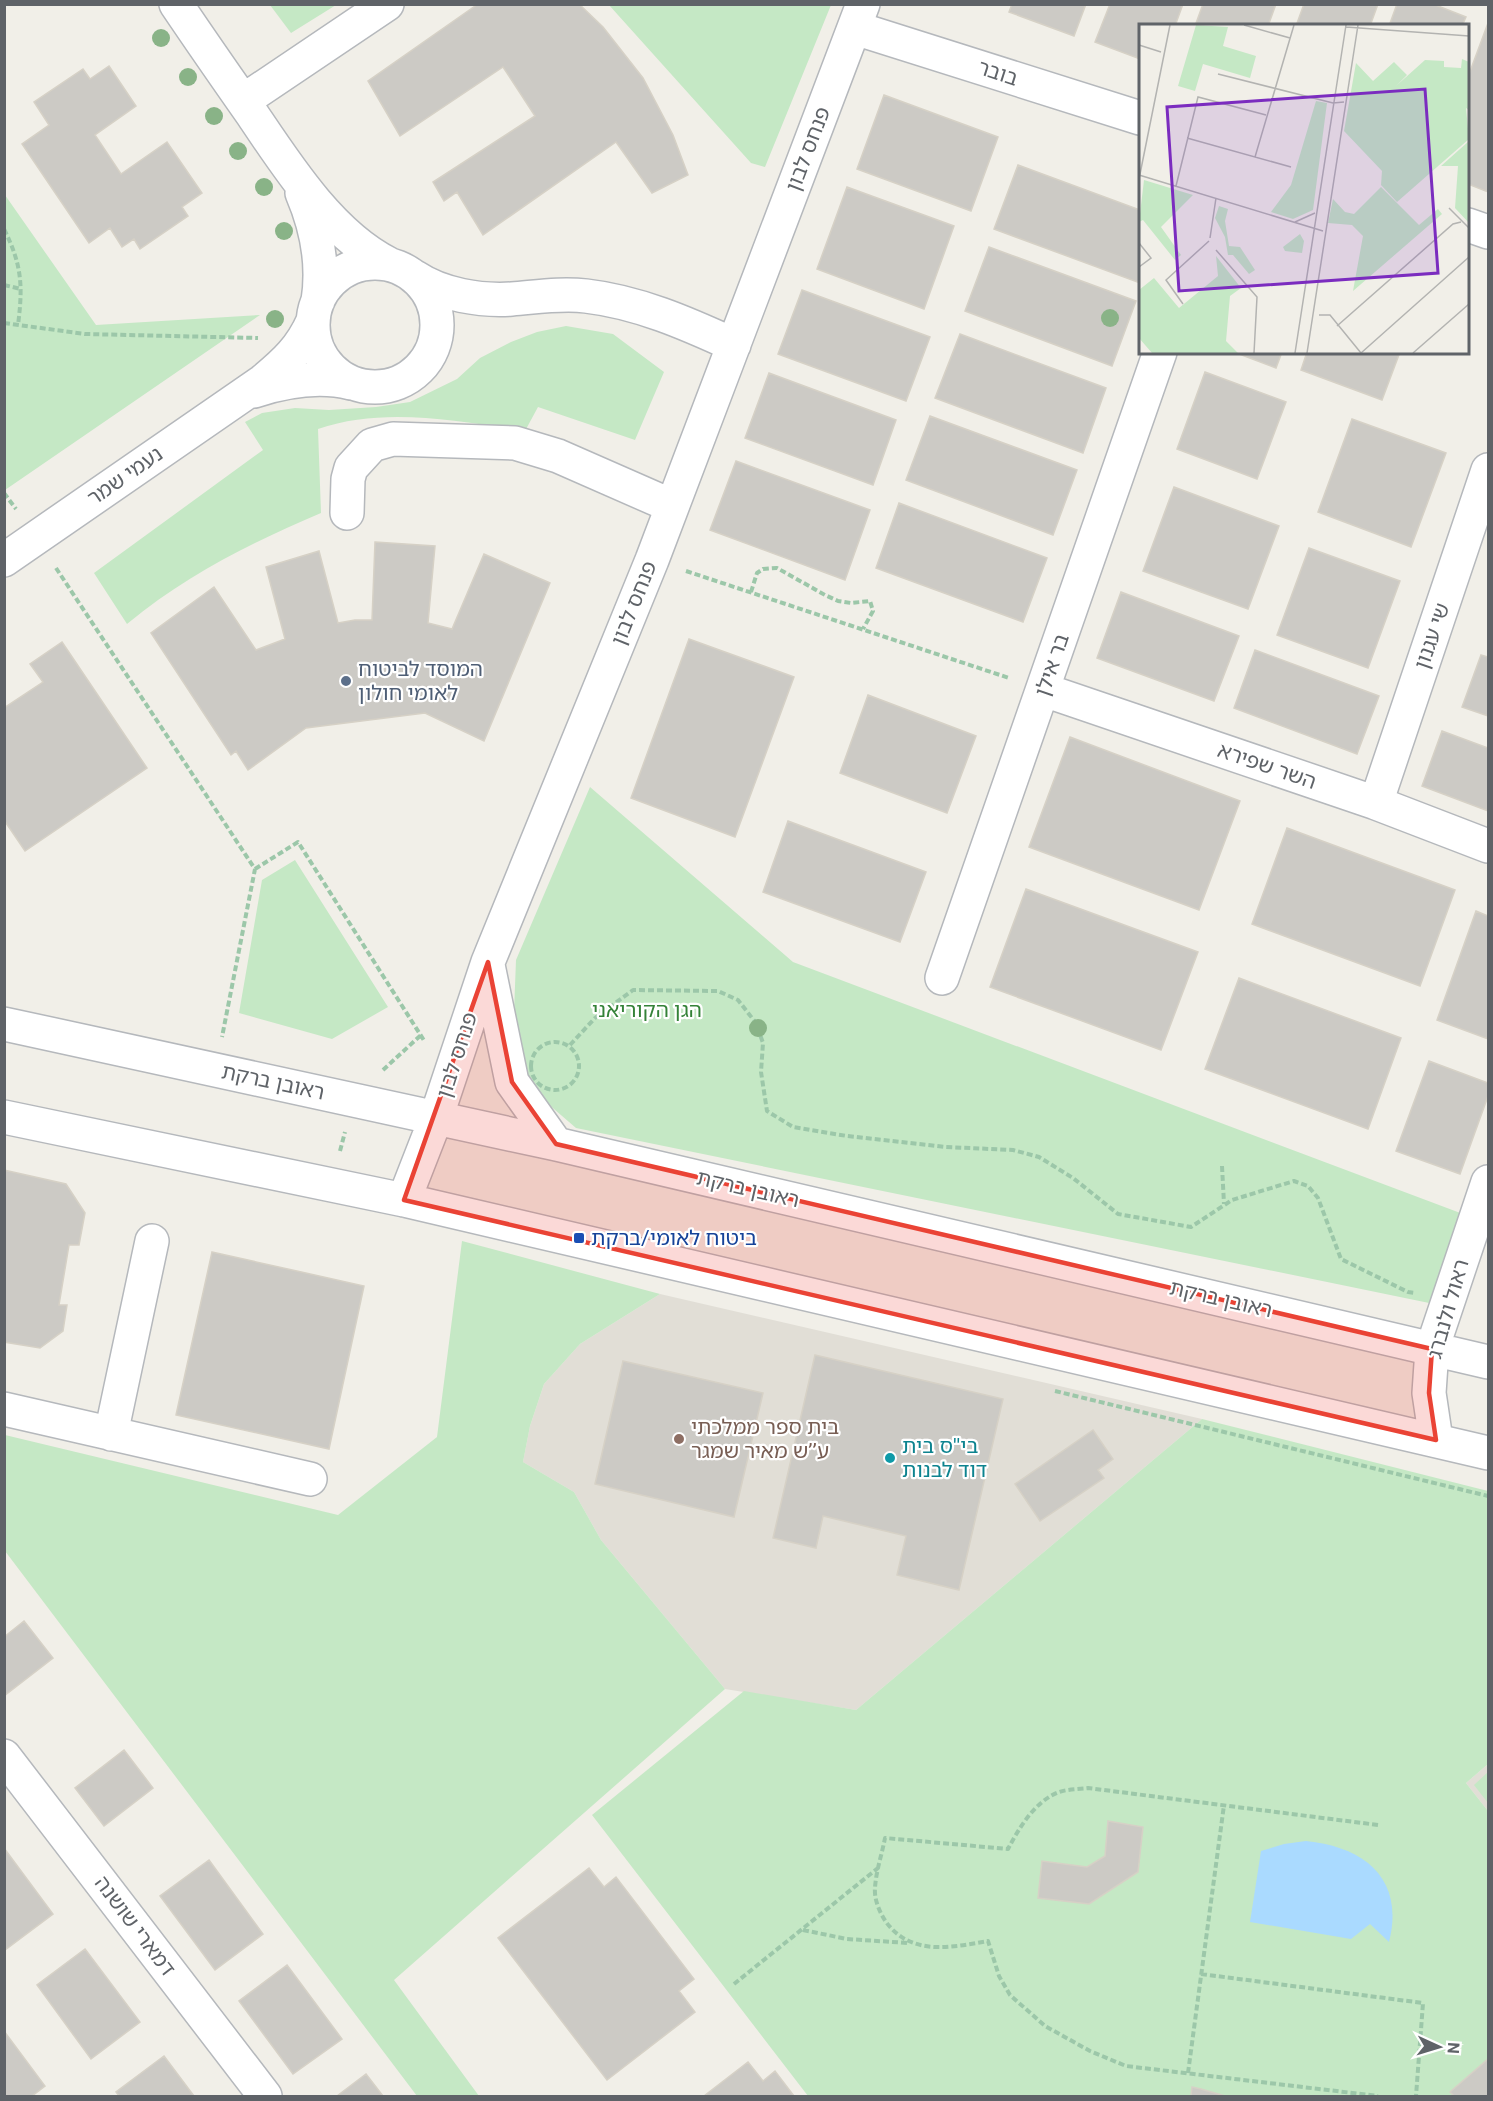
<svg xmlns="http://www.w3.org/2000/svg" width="1493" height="2101" font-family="Roboto,'Noto Sans Hebrew',sans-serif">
<rect width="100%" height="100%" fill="#f1efe8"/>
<path fill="#e1ded6" d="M660,1294L1202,1419L856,1710L725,1689L601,1540L574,1492L523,1462L530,1426L544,1384L580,1344Z
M1488,1764V1811L1466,1783Z"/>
<path fill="#c5e8c5" d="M270,5H336L291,33Z
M609,5H831L765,167L751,163Z
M5,195L96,325L260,315L5,490Z
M566,326L613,334L664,372L635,440L538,407L525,431C458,421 384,406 318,429L321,513C249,544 188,574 127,624L94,573L263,450L245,422L262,413L295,408L329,410L376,407L410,402L457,379L480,358L511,342L537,332Z
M590,787L793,962L1463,1214L1434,1304L576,1128L540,1097L519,1061L514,1012L516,960Z
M295,860L388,1007L332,1039L239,1013L262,880Z
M462,1241L660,1294L580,1344L544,1384L530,1426L523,1462L574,1492L601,1540L725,1689L394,1980L479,2096H417L5,1551V1435L338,1515L437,1437Z
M1202,1419L1488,1491V1764L1466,1783L1488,1811V2096H808L592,1815L744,1691L856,1710Z
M1488,1772V1803L1474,1785Z"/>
<path fill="#aadaff" d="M1306,1841C1365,1847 1405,1879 1389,1942L1370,1924L1351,1939L1250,1922L1261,1851L1284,1844Z"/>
<path fill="#cccac5" stroke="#d6d1c6" stroke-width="1.5" d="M478,4H579L603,27L643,78L673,135L688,175L652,193L616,142L483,235L457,192L444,201L433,182L535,116L503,67L400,136L368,81Z
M1012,4H1086L1074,36L1009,12Z
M1110,4H1183L1175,26H1140V59L1095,42Z
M1203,4H1276L1268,26H1195Z
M1304,4H1378L1370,26H1296Z
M1397,4H1433L1466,17L1462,26H1389Z
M1488,23V192L1468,184V77Z
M109,66L136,106L95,135L121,174L167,142L202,193L182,207L188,216L140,249L134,239L122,247L110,228L89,243L22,144L49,125L34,102L83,69L90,79Z
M884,95L998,137L971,211L857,169Z
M1018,165L1140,210V283L994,229Z
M847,187L954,226L924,309L817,269Z
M989,247L1136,301L1112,366L965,311Z
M802,290L930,337L906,401L778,354Z
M960,334L1106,388L1083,453L935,398Z
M1234,352H1282L1276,368Z
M1307,352H1400L1382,400L1301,370Z
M1205,372L1286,402L1257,479L1177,449Z
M769,373L896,420L873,485L745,438Z
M930,416L1077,470L1053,535L906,480Z
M1352,419L1446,453L1411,547L1318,512Z
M736,461L870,510L845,580L710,530Z
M1174,487L1279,526L1248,609L1143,571Z
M899,503L1047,558L1023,622L876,568Z
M375,542L435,546L428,623L452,629L484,554L550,583L484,741L425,713L306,728L248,770L236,751L231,755L151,633L214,587L256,650L285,639L266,567L319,551L338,623L355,620H372Z
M1309,548L1400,581L1368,668L1277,635Z
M1121,592L1239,636L1214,701L1097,658Z
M689,639L794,677L735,837L631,798Z
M62,642L147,768L25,851L4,820V708L43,682L30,664Z
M1255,650L1379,696L1357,754L1234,708Z
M1481,655L1488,657V716L1462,707Z
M868,695L976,736L947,813L840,773Z
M1442,731L1488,748V811L1422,786Z
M1070,737L1240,801L1199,910L1029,847Z
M788,821L926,872L900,942L763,892Z
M1287,828L1455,890L1420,986L1252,924Z
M1026,889L1198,952L1161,1050L990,987Z
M1476,911L1488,916V1039L1437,1020Z
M1239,978L1401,1038L1368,1129L1205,1069Z
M1429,1061L1488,1083V1096L1460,1174L1396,1151Z
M4,1170L66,1184L85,1213L79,1245H69L59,1305H67L63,1331L40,1348L4,1342Z
M212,1252L364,1286L329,1449L176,1415Z
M815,1355L1003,1399L959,1590L897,1575L906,1536L823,1516L816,1548L773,1538Z
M623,1361L763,1393L734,1517L595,1484Z
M1093,1430L1113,1459L1098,1470L1104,1478L1040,1521L1015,1484Z
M24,1621L53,1658L4,1696V1637Z
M124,1750L153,1788L104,1826L75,1788Z
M1108,1821L1143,1827L1138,1872L1089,1904L1038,1898L1042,1861L1087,1867L1105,1856Z
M4,1848L53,1914L5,1950L4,1949Z
M209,1860L263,1934L215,1970L160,1896Z
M589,1868L604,1887L616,1877L694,1979L679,1991L695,2012L607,2080L498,1938Z
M85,1949L140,2022L91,2059L37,1985Z
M287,1965L342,2039L293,2074L239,2001Z
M4,2031L45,2086L32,2096H4Z
M164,2056L194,2096H119L116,2092Z
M1488,2059V2096H1454L1450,2092Z
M748,2062L763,2081L775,2071L794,2096H704Z
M366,2074L383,2096H337Z
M1192,2087L1201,2089L1225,2096H1191Z"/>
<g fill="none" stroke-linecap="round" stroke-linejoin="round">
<defs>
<path id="minor" d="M176,4C201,41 226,77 252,114C287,166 331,235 389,264
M855,28L1140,118
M243,101L387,4
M302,193C317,228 324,263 318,301
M1468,225L1488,232
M313 325a62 62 0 1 1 124 0a62 62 0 1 1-124 0Z
M415,277C442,295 480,301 512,299C537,297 561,293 586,296C638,302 686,323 734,345
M254,391C285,381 319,375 351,383
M347,513L348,479L351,468L372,445L393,439L515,443L558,456L672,506
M4,560L263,381C286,362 301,348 313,321
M1044,690L1376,803L1488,846
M1376,803L1488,470
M488,965L512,1082L556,1144
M942,978L1160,352
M4,1024L556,1144L1488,1362
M4,1117L404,1200L1488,1453
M404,1200L436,1118L488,962L652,560L863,4
M4,1409L310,1479
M111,1434L152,1241
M1436,1440L1429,1393L1432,1349L1488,1182
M4,1756L265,2096"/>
</defs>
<use href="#minor" stroke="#b5b8bc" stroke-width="36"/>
<path stroke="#9cc7a9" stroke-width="4" stroke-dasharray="6 3" stroke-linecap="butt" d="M4,229C22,265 23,286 18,325
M4,285L21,289
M4,323L85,334L258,338
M4,493L16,509
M56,568L255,869L222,1037
M686,571L1009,678
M751,592L757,573L763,569L777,568L825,595L838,601L851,603L870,601L873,611L863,629
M255,869L298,842L425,1042
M531 1066a24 24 0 1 1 48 0a24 24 0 1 1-48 0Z
M570,1045L595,1018L633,990L718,991L738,1000L756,1023L763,1043L761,1072L767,1111L793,1127L847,1136L946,1147L1013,1150L1039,1157L1073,1178L1118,1214L1191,1227L1232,1200L1294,1181L1308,1186L1318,1198L1341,1259L1408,1292L1416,1293
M383,1070L421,1035
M340,1151L345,1132
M1222,1166L1224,1204
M1055,1391L1488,1496
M1378,1825L1088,1788C1080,1789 1068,1789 1059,1792C1035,1801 1019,1828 1008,1849L885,1838C882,1854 876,1871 875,1888C874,1900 880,1913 886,1922C912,1957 952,1947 988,1941L999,1976L1010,1995L1045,2026L1090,2051L1126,2066L1378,2096
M803,1930L847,1939L908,1943
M1201,1974L1423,2003L1416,2096
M734,1984L878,1868
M1188,2073L1224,1805"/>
<use href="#minor" stroke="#fff" stroke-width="33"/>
</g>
<g fill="#89b387">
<circle cx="161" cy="38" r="9"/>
<circle cx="188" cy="77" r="9"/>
<circle cx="214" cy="116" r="9"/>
<circle cx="238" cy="151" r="9"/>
<circle cx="264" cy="187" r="9"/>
<circle cx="284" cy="231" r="9"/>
<circle cx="1110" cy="318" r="9"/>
<circle cx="275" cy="319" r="9"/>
<circle cx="758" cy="1028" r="9"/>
</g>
<path fill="#ea4335" fill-opacity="0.2" stroke="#ea4335" stroke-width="4.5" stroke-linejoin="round" d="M488,962L512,1082L556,1144L1432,1349L1429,1393L1436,1440L404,1200Z"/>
<circle fill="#5c6f8a" stroke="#fff" stroke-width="2" cx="346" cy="681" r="6"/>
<rect fill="#1a4fb4" stroke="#fff" stroke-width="2" x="573" y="1232" width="12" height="12" rx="3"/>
<circle fill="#8d6e63" stroke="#fff" stroke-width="2" cx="679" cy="1439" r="6"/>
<circle fill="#0f9aa8" stroke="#fff" stroke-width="2" cx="890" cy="1458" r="6"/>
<g text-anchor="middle" stroke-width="4.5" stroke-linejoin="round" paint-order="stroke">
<g font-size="21" fill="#5f6368" stroke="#fff">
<text transform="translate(998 73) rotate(18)" y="7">בובר</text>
<text transform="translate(808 149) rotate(-69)" y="7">פנחס לבון</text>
<text transform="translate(125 476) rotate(-35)" y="7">נעמי שמר</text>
<text transform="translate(634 603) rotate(-68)" y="7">פנחס לבון</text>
<text transform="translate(1432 636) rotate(-71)" y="7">שי עגנון</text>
<text transform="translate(1052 665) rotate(-71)" y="7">בר אילן</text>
<text transform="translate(1267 766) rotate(19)" y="7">השר שפירא</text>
<text transform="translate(457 1055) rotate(-72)" y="7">פנחס לבון</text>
<text transform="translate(273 1082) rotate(12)" y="7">ראובן ברקת</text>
<text transform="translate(748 1189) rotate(13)" y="7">ראובן ברקת</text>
<text transform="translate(1221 1299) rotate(13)" y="7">ראובן ברקת</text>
<text transform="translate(1448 1309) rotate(-74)" y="7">ראול ולנברג</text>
<text transform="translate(135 1926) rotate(53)" y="7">דמארי שושנה</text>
</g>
<g font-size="21" fill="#4e5e75" stroke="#fff" text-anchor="start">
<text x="358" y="676">המוסד לביטוח<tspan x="358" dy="24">לאומי חולון</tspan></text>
</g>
<g font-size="21" fill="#348238" stroke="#fff">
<text x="647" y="1017">הגן הקוריאני</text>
</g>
<g font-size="21" fill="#164399" stroke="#fff" text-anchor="start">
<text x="591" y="1245">ביטוח לאומי/ברקת</text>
</g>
<g font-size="21" fill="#785e54" stroke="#fff" text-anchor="start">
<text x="691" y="1434">בית ספר ממלכתי<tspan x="691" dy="24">ע’’ש מאיר שמגר</tspan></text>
</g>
<g font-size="21" fill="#0d838f" stroke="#fff" text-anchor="start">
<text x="902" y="1453">בי''ס בית<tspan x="902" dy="24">דוד לבנות</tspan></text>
</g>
</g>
<g transform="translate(1139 24)">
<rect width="330" height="330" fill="#f1efe8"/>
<path d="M57,1L89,3L84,22L117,32L111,54L64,40L56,67L39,62ZM323,35L330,38V86L327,84L330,115L258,178L242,161L243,147L205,107L217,39L234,57L255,38L268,51L257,62L286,36L305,37V43L322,44ZM177,77L188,79L174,186L154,195L132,188L152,161ZM330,117V199L316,184L319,142H302ZM5,156L54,171L22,203L42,231L36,236L4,196L0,198ZM242,163L280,201L299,185L303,190L214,267L224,212L213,201L189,199L194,175L206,188L215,190ZM80,182L89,185L86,197L90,222L101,223L116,246L110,250L94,231H89L86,213L76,194ZM161,210L165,217L163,229L146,227L144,223ZM77,232L102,264L91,272L87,317L99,329H13L0,314V266L15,254L40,284L79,252Z" fill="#c5e8c5"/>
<path fill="none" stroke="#b3b3b1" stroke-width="1.5" d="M105,1L151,14M207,3L330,12M0,21L22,28M79,50L194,79L205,78M48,114L152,143M116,133L155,1M0,151L184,207M0,155L31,1M37,162L59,73L127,91M310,184L330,204M156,198L176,189M71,214L77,174M0,219L12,234L0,243M77,226L118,273L115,329M44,280L27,256L70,217M180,291H191L222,329M198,302L314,200L322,198M156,329L207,1M168,329L219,1M222,329L330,233M274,329L330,280"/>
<path fill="#7b2cbf" fill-opacity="0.15" stroke="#7b2cbf" stroke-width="3" d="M286,65L299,249L40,267L28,83Z"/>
<rect width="330" height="330" fill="none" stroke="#5f6368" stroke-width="3"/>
</g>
<rect width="1493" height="2101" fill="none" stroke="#5f6368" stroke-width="12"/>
<g transform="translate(1439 2047) rotate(94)" stroke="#ffffff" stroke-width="4.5" paint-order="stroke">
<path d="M0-4.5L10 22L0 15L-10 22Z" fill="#5f6368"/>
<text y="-9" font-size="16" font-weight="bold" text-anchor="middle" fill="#5f6368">N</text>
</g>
</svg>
